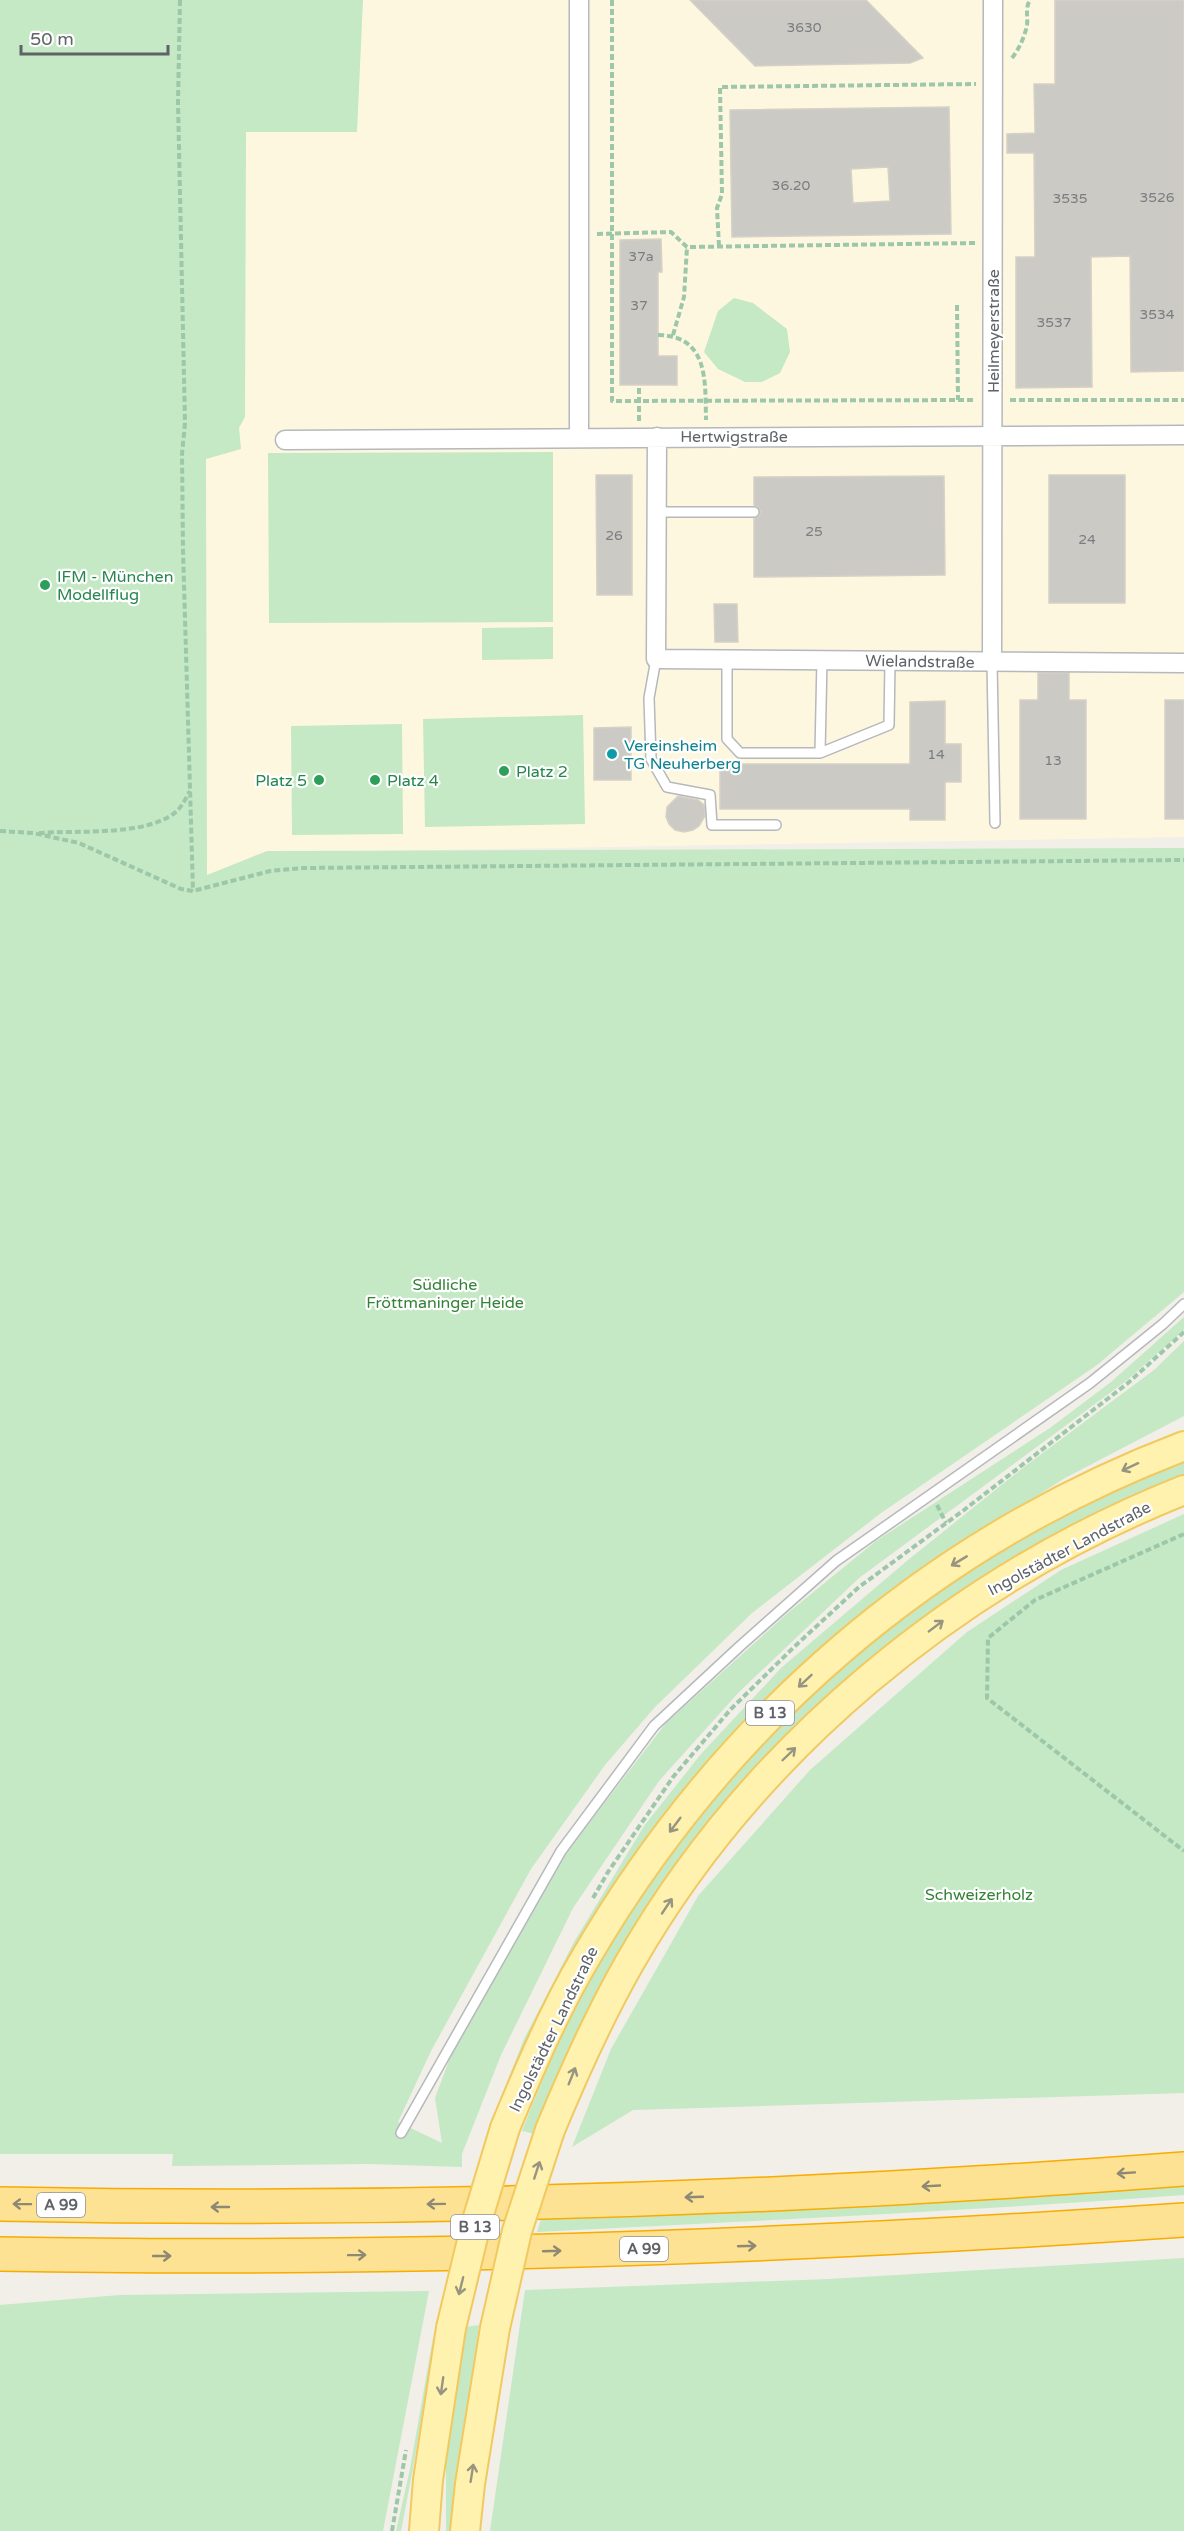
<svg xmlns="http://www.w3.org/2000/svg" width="1184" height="2531" font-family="'Varela Round',sans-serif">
<rect width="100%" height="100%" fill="#f1efe8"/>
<path fill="#fef7e0" d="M195,0H1184V837L261,853L206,876Z"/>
<path fill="#c5e8c5" d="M0,0H363L357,132H246L245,417L239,428L241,449L206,459L207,875L267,851L1184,848V1292L1097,1365L881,1513L752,1613L655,1707L605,1765L531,1869L431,2051L398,2122L442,2143L435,2098L453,2050L569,1849L666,1723L789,1612L876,1541L1050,1428L1111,1382L1184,1317V1330L1126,1381L859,1578L739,1692L659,1781L573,1908L501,2055L462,2154V2167L369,2164L172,2166L173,2154H0Z
M734,298L753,303L787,329L790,352L780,373L762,382H745L718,369L704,352L718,311Z
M553,452V622L269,623L268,453Z
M553,627V659L482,660V628Z
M583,715L585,824L425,827L423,719Z
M402,724L403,834L292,835L291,726Z
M1184,1341V1416L1065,1478L921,1570L835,1635L707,1764L631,1861L493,2127L489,2128L524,2039L574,1942L644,1826L701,1754L781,1668L908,1560L1024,1467L1154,1370Z
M1184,1460V1476L1100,1511L996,1570L795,1731L535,2134L522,2131C538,2091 554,2050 574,2011C708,1755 916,1567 1184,1460Z
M1184,1514V2093L633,2110L572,2147L611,2049L698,1896L810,1770L967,1632L1061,1570Z
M1184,2184V2195C968,2211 753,2221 537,2232L541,2219L924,2202Z
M1184,2258V2531H490L525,2290L829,2279Z
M429,2291L383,2531H0V2305L120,2295Z
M479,2325L452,2531H446V2452L465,2327Z
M434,2332C426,2399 414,2465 401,2531H396L410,2469Z"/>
<path fill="#cccac5" stroke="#d6d1c6" stroke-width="1.5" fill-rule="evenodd" d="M690,0H866L923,58L910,63L755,66Z
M1055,0H1184V371L1131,372L1130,256L1091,257L1092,387L1016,388V257H1035L1034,153H1007V134L1035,133L1034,84H1055Z
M949,107L951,234L732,237L730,110ZM888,167L890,201L853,203L851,169Z
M661,239L662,272H658V356H677V385H620V240Z
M596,475H632V595H597Z
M1049,475H1125V603H1049Z
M944,476L945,575L754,577V519L759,516L761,511L758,507L754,505V477Z
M714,604H737L738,642H715Z
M1038,673H1069V700H1086V819H1020V700H1038Z
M1165,700H1184V819H1165Z
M945,701V744H961V782H945V820H910V809H720V764H910V702Z
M631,727V780H594V728Z
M678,796L698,800L704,805L705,816L699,826L693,830L684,832L675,830L669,824L666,817L667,807Z"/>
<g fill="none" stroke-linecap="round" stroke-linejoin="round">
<defs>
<path id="service" d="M657,512H754
M656,659L649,698L651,759L667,787L710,795L712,825H776
M822,659L820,753L889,725L890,661
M727,660V739L740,753H820
M992,662L995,823
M401,2133L561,1851L654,1726L739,1647L836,1561L1090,1383L1163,1324L1184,1304"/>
<path id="minor" d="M579,0V437
M657,437L656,659L1184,663
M285,440L1184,435
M992,662L993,0"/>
<path id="primary" d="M505,2128C529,2070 554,2011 586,1957C723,1722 929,1543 1184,1446
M550,2130C574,2072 599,2016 630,1962C752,1749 957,1580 1184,1490
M424,2531L428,2480L451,2328
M465,2531L470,2484L495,2328"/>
<path id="motorway" d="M0,2204C395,2212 790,2199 1184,2169
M0,2254C395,2261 790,2247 1184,2220"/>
</defs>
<use href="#service" stroke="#b5b8bc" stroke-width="12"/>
<use href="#minor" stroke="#b5b8bc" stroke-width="21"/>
<use href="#primary" stroke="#f2c960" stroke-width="32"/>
<use href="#motorway" stroke="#f9ab00" stroke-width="36"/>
<path stroke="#9cc7a9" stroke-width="4" stroke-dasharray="6 3" stroke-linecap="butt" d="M180,0L178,102L185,423L182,454L183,550L193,891
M612,0V401L976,400
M1012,58C1019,49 1025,36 1027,25C1028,16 1025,8 1030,0
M597,234L671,232L687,247L977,243
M719,246L717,208L722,194L720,87L976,84
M957,305L958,400
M658,335C709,336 705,381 706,420
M673,335L684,297L687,247
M1010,400H1184
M639,421V385
M0,831L33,833L79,843L181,889L193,891L270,871L303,868L1184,860
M39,833C77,830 147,837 177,811C182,806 186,798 190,791
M937,1505L946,1523
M1184,1534L1035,1600L988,1638L987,1698L1184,1851
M593,1898L608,1872L673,1777L731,1709L794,1647L859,1587L964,1510L1128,1383L1184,1332
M392,2531L406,2450"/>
<use href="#service" stroke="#fff" stroke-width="9"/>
<use href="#minor" stroke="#fff" stroke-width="18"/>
<use href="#primary" stroke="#fff2af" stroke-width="28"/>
<use href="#motorway" stroke="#fde293" stroke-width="33"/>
<defs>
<path id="primary-bridge" d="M451,2328L476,2224L505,2128
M495,2328L517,2231L550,2130"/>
</defs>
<use href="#primary-bridge" stroke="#f2c960" stroke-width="32" stroke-linecap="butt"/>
<use href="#primary-bridge" stroke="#fff2af" stroke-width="28"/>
</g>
<defs><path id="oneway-shaft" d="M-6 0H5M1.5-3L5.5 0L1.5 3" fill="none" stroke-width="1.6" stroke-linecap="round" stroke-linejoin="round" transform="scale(1.5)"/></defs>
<g stroke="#979581">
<use href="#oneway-shaft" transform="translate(1130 1467) rotate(155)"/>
<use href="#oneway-shaft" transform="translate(959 1561) rotate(149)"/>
<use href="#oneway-shaft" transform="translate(936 1626) rotate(-37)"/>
<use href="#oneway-shaft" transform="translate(805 1681) rotate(137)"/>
<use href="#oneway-shaft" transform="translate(789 1754) rotate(-44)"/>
<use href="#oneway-shaft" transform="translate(675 1825) rotate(127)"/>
<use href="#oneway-shaft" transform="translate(667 1906) rotate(-56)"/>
<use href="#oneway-shaft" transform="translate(572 2076) rotate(-68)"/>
<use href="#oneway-shaft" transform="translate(537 2170) rotate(-72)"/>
<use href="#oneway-shaft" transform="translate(461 2286) rotate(104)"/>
<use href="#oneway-shaft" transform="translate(442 2386) rotate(98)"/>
<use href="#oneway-shaft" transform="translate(472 2473) rotate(-81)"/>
</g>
<g stroke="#8e8975">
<use href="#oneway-shaft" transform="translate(1126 2173) rotate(176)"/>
<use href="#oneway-shaft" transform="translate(931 2186) rotate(177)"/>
<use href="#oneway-shaft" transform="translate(694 2197) rotate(178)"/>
<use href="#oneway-shaft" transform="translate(22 2204) rotate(-179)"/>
<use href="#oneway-shaft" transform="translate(436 2204) rotate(179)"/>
<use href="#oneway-shaft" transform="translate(220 2207) rotate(-180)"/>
<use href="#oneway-shaft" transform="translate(747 2246) rotate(-2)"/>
<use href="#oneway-shaft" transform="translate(552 2251) rotate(-2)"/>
<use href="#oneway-shaft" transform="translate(357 2255) rotate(-1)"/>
<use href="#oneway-shaft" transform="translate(162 2256)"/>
</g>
<g fill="#2e9e5b" stroke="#fff" stroke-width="2">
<circle cx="45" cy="585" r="6"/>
<circle cx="504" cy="771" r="6"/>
<circle cx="319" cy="780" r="6"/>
<circle cx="375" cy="780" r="6"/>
</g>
<circle fill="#0f9aa8" stroke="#fff" stroke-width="2" cx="612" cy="754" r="6"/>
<g text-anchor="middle" stroke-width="4.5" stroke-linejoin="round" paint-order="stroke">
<g font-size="14" fill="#7a7d7f">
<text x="804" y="32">3630</text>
<text x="791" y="190">36.20</text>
<text x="1157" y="202">3526</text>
<text x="1070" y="203">3535</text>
<text x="641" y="261">37a</text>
<text x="639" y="310">37</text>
<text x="1157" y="319">3534</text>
<text x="1054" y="327">3537</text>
<text x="814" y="536">25</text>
<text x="614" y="540">26</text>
<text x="1087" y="544">24</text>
<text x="936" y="759">14</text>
<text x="1053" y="765">13</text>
</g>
<g fill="#fff" stroke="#8f9295" stroke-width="1.5">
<rect x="746" y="1701" width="48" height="24" rx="4.5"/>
<rect x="37" y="2193" width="48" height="24" rx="4.5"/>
<rect x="451" y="2215" width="48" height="24" rx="4.5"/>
<rect x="620" y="2237" width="48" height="24" rx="4.5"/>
</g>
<g font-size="15" font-weight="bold" fill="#5f6368">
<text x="770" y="1718">B 13</text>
<text x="61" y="2210">A 99</text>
<text x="475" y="2232">B 13</text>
<text x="644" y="2254">A 99</text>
</g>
<g font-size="16" fill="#5f6368" stroke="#fff">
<text transform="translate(993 331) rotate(-90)" y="6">Heilmeyerstraße</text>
<text x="734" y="442">Hertwigstraße</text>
<text transform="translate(920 661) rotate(1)" y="6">Wielandstraße</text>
<text transform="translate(1069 1548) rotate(-28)" y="6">Ingolstädter Landstraße</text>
<text transform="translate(553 2029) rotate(-64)" y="6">Ingolstädter Landstraße</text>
</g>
<g font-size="16" fill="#27864d" stroke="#fff" text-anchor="start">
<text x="57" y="582">IFM - München<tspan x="57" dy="18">Modellflug</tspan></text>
<text x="516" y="777">Platz 2</text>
<text x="307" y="786" text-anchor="end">Platz 5</text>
<text x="387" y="786">Platz 4</text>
</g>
<g font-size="16" fill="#0d838f" stroke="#fff" text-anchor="start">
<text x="624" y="751">Vereinsheim<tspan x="624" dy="18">TG Neuherberg</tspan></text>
</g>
<g font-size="16" fill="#348238" stroke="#fff">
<text x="445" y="1290">Südliche<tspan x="445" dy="18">Fröttmaninger Heide</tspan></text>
<text x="979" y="1900">Schweizerholz</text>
</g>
</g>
<path d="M21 45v9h147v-9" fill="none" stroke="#5f6368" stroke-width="3"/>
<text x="30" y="45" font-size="18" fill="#5f6368" stroke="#ffffff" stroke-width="4.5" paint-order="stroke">50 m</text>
</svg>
